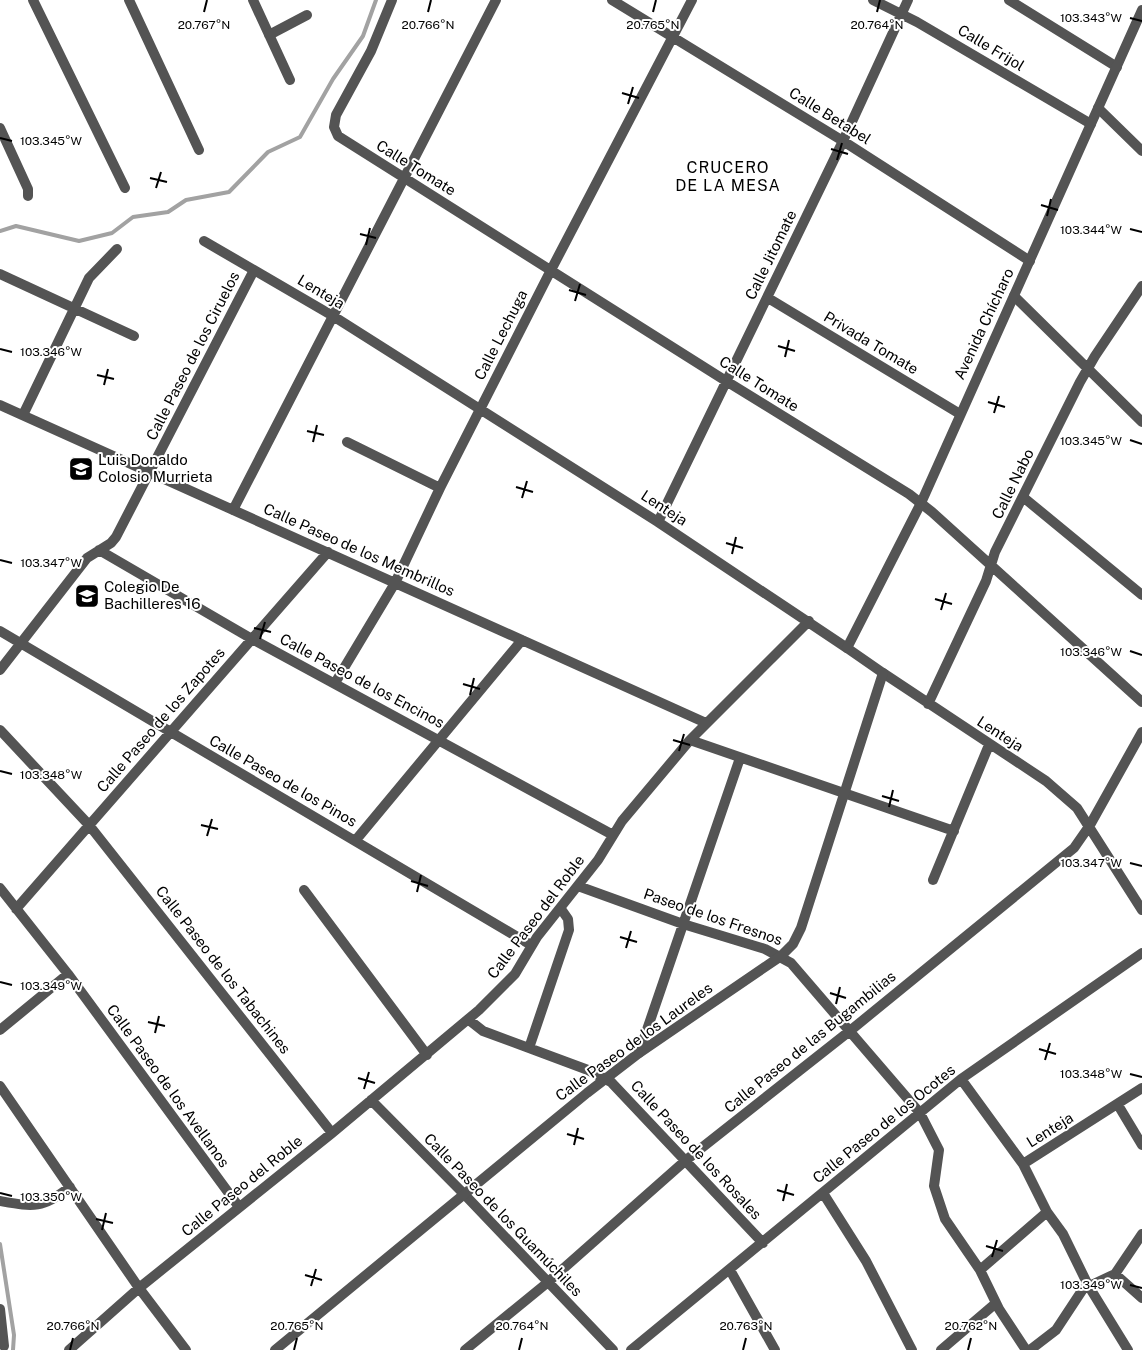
<svg xmlns="http://www.w3.org/2000/svg" width="1142" height="1350" font-family="'Public Sans',sans-serif">
<rect width="100%" height="100%" fill="#fff"/>
<g fill="none" stroke-linecap="round" stroke-linejoin="round">
<path stroke="#a2a2a2" stroke-width="4" d="M0,231L16,226L79,241L112,233L133,217L168,212L186,200L229,192L268,152L300,137L333,79L363,36L376,0
M0,1244L14,1335L13,1350"/>
<path stroke="#545454" stroke-width="10" d="M33,0L125,188
M129,0L199,150
M253,0L290,80
M392,0L371,51L336,115L334,127L338,136L726,381L909,494L932,512L1142,702
M612,0L843,141L1030,261
M873,0L917,22L1091,124
M1009,0L1117,67
M269,35L307,15
M1098,108L1142,151
M0,128L28,189V196
M204,241L333,316L658,522L847,648
M0,274L134,336
M1014,296L1142,422
M768,298L960,414
M0,405L706,723
M23,415L89,278L117,249
M347,442L440,488
M1023,497L1142,595
M233,510L496,0
M658,522L843,141L908,0
M99,550L252,639L613,835
M0,631L531,945
M0,670L87,558L111,543L116,537L254,270
M883,673L1046,781L1077,808L1142,910
M335,683L395,583L440,488L551,270L692,0
M928,704L986,581L995,552L1080,382L1095,356L1142,286
M0,730L89,825L332,1133
M690,740L954,831
M355,841L522,640
M933,880L989,745
M578,886L683,924L765,949L791,963L920,1113L939,1150L934,1186L945,1219L980,1270L999,1309L1026,1350
M0,888L68,974L239,1207
M304,890L427,1055
M16,909L328,552
M469,1020L483,1031L588,1070L611,1082L763,1243
M0,1030L68,974
M529,1048L569,930L568,919L561,909
M639,1053L740,758
M961,1079L1023,1164L1047,1212L1063,1234L1088,1285L1128,1350
M0,1086L139,1288L186,1350
M371,1100L464,1194L613,1350
M1118,1105L1142,1145
M1023,1164L1142,1088
M823,1193L866,1261L912,1350
M0,1201C34,1207 42,1209 70,1187
M730,1270L775,1350
M980,1270L1047,1212
M1115,1274L1142,1298
M0,1309L4,1346
M69,1350L139,1288L332,1133L479,1010L515,974L537,937L598,860L622,821L690,740L809,621
M465,1350L547,1283L685,1161L851,1030L1074,848L1090,825L1142,732
M631,1350L961,1079L1142,953
M941,1350L996,1303
M1030,1350L1056,1330L1083,1289L1115,1274L1142,1234"/>
<path stroke="#545454" stroke-width="10" d="M275,1350L587,1093L639,1053L781,956L793,944L801,928L883,673L847,648L921,503L1142,10"/>
</g>
<path fill="none" stroke="#000" stroke-width="2" d="M204,12L207,0M428,12L431,0M653,12L656,0M877,12L880,0M1130,18L1142,21M622,93L639,98M628,104L633,87M0,138L12,141M831,149L848,154M837,160L842,143M150,178L167,182M156,188L161,172M1041,205L1058,210M1047,216L1051,199M1130,229L1142,232M360,234L376,238M366,245L370,228M569,290L586,295M575,301L580,284M778,346L795,351M0,349L12,352M785,357L789,340M97,375L114,379M104,385L108,369M988,402L1005,407M994,413L999,396M307,431L324,435M1130,440L1142,444M313,442L317,425M516,487L533,492M522,498L527,481M726,543L743,548M732,554L736,537M0,560L12,563M935,599L952,604M941,610L946,593M254,628L271,632M260,639L265,622M1130,651L1142,655M463,684L480,689M470,695L474,678M673,740L690,745M679,751L684,734M0,771L12,774M882,796L899,801M889,807L893,790M201,825L218,829M207,836L212,819M1130,863L1142,866M411,881L428,886M417,892L421,875M620,937L637,942M626,948L631,931M0,982L12,985M830,993L846,998M836,1004L840,987M148,1022L165,1026M155,1033L159,1016M1039,1049L1056,1054M1045,1060L1050,1043M1130,1074L1142,1077M358,1078L375,1083M364,1089L369,1072M567,1134L584,1139M574,1145L578,1128M777,1190L794,1195M0,1193L12,1196M783,1201L787,1184M96,1219L113,1223M102,1230L106,1213M986,1246L1003,1251M992,1257L997,1240M305,1275L322,1280M1130,1285L1142,1288M311,1286L316,1269M70,1350L73,1338M294,1350L297,1338M519,1350L522,1338M743,1350L746,1338M968,1350L971,1338"/>
<defs>
<symbol id="school-square" viewBox="-11 -11 22 22"><rect x="-9" y="-9" width="18" height="18" rx="4" fill="#000" stroke="#fff"/><path d="M0-5L7-2L0 1L-7-2ZM-4 1L0 2.5L4 1V4Q0 6-4 4Z" fill="#fff"/></symbol>
<symbol id="university-square" viewBox="-11 -11 22 22"><rect x="-9" y="-9" width="18" height="18" rx="4" fill="#000" stroke="#fff"/><path d="M0-5L7-2L0 1L-7-2ZM-4 1L0 2.5L4 1V4Q0 6-4 4Z" fill="#fff"/></symbol>
</defs>
<g fill-rule="evenodd">
<use href="#school-square" x="67" y="455" width="28" height="28"/>
<use href="#university-square" x="73" y="582" width="28" height="28"/>
</g>
<g text-anchor="middle" stroke-width="4" stroke-linejoin="round" paint-order="stroke">
<g font-size="15" fill="#000" stroke="#fff">
<text transform="translate(991 48) rotate(31)" y="5">Calle Frijol</text>
<text transform="translate(830 116) rotate(32)" y="5">Calle Betabel</text>
<text transform="translate(416 168) rotate(32)" y="5">Calle Tomate</text>
<text transform="translate(771 255) rotate(-64)" y="5">Calle Jitomate</text>
<text transform="translate(321 292) rotate(31)" y="5">Lenteja</text>
<text transform="translate(984 324) rotate(-65)" y="5">Avenida Chícharo</text>
<text transform="translate(501 335) rotate(-63)" y="5">Calle Lechuga</text>
<text transform="translate(871 343) rotate(31)" y="5">Privada Tomate</text>
<text transform="translate(193 356) rotate(-63)" y="5">Calle Paseo de los Ciruelos</text>
<text transform="translate(759 384) rotate(32)" y="5">Calle Tomate</text>
<text transform="translate(1013 484) rotate(-64)" y="5">Calle Nabo</text>
<text transform="translate(664 508) rotate(33)" y="5">Lenteja</text>
<text transform="translate(359 550) rotate(24)" y="5">Calle Paseo de los Membrillos</text>
<text transform="translate(362 681) rotate(28)" y="5">Calle Paseo de los Encinos</text>
<text transform="translate(161 720) rotate(-49)" y="5">Calle Paseo de los Zapotes</text>
<text transform="translate(1000 734) rotate(33)" y="5">Lenteja</text>
<text transform="translate(283 781) rotate(30)" y="5">Calle Paseo de los Pinos</text>
<text transform="translate(536 917) rotate(-53)" y="5">Calle Paseo del Roble</text>
<text transform="translate(713 917) rotate(19)" y="5">Paseo de los Fresnos</text>
<text transform="translate(223 970) rotate(52)" y="5">Calle Paseo de los Tabachines</text>
<text transform="translate(634 1042) rotate(-36)" y="5">Calle Paseo de los Laureles</text>
<text transform="translate(810 1042) rotate(-39)" y="5">Calle Paseo de las Bugambilias</text>
<text transform="translate(168 1086) rotate(54)" y="5">Calle Paseo de los Avellanos</text>
<text transform="translate(884 1124) rotate(-39)" y="5">Calle Paseo de los Ocotes</text>
<text transform="translate(1050 1130) rotate(-32)" y="5">Lenteja</text>
<text transform="translate(696 1150) rotate(47)" y="5">Calle Paseo de los Rosales</text>
<text transform="translate(242 1186) rotate(-39)" y="5">Calle Paseo del Roble</text>
<text transform="translate(503 1215) rotate(46)" y="5">Calle Paseo de los Guamúchiles</text>
</g>
<g font-size="15" fill="#000" stroke="#fff" text-anchor="start">
<text x="98" y="465">Luis Donaldo<tspan x="98" dy="17">Colosio Murrieta</tspan></text>
<text x="104" y="592">Colegio De<tspan x="104" dy="17">Bachilleres 16</tspan></text>
</g>
<g font-size="16" letter-spacing="1" fill="#000" stroke="#fff">
<text x="728" y="173">CRUCERO<tspan x="728" dy="18">DE LA MESA</tspan></text>
</g>
</g>
<g font-size="12" text-anchor="middle" fill="#000" stroke="#fff" stroke-width="4" stroke-linejoin="round" paint-order="stroke">
<text x="1091" y="22">103.343°W</text>
<text x="653" y="29">20.765°N</text>
<text x="877" y="29">20.764°N</text>
<text x="204" y="29">20.767°N</text>
<text x="428" y="29">20.766°N</text>
<text x="51" y="145">103.345°W</text>
<text x="1091" y="234">103.344°W</text>
<text x="51" y="356">103.346°W</text>
<text x="1091" y="445">103.345°W</text>
<text x="51" y="567">103.347°W</text>
<text x="1091" y="656">103.346°W</text>
<text x="51" y="779">103.348°W</text>
<text x="1091" y="867">103.347°W</text>
<text x="51" y="990">103.349°W</text>
<text x="1091" y="1078">103.348°W</text>
<text x="51" y="1201">103.350°W</text>
<text x="1091" y="1289">103.349°W</text>
<text x="73" y="1330">20.766°N</text>
<text x="297" y="1330">20.765°N</text>
<text x="522" y="1330">20.764°N</text>
<text x="746" y="1330">20.763°N</text>
<text x="971" y="1330">20.762°N</text>
</g>
</svg>
